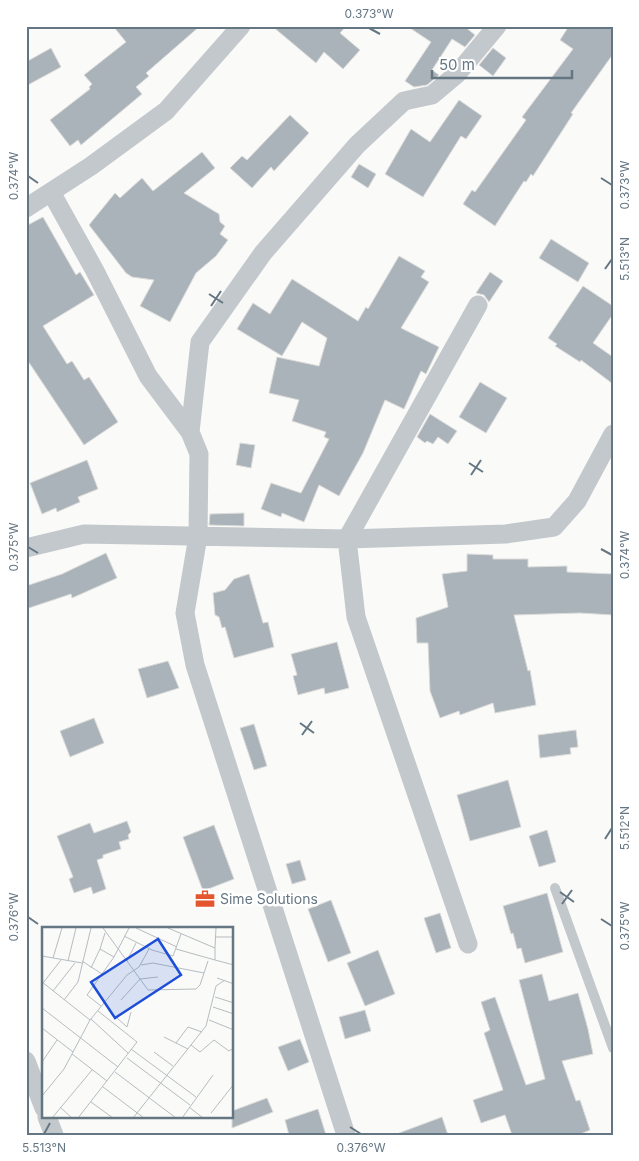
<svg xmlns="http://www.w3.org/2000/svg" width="639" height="1161" font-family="Inter,sans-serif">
<rect width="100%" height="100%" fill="#fafaf8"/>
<path fill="#aab3b9" stroke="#dcdcda" d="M113,26H200L146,73L149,76L136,87L142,94L81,145L78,140L70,146L50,120L90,89L89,87L92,84L84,75L126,42Z
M272,26H346L340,33L360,50L343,69L324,52L316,63Z
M407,26H464L475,35L465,47L452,39L432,70L439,75L427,85L414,87L405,81L431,42Z
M569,26H613V54L571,113L573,114L533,176L531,174L526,182L524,181L495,226L463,204L472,190L475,192L526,120L522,117L573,49L560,40Z
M51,48L61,67L26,86V62Z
M493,48L506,58L493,76L479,65Z
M459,100L482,116L466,139L461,136L423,197L385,174L411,129L430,142Z
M290,115L309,133L274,171L271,167L252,188L230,168L242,156L247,160Z
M202,152L215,168L184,193L219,214L220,222L225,226L220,234L228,240L216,256L196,273L170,322L140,306L154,280L132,277L126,273L89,225L115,193L120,198L142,178L153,191Z
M359,164L376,174L368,188L351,177Z
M43,217L76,275L80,272L94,295L43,326L67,364L72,361L84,380L89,377L118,422L84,445L26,358V226Z
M551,239L589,263L578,282L539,258Z
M399,256L425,271L421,277L429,282L401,328L439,347L426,374L421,371L404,409L385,400L363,453L339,496L319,485L304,522L282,513L281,517L261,509L271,483L301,493L329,439L324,437L326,432L292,421L299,400L269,393L277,357L319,366L327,338L302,322L282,356L237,329L253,303L270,314L292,279L358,321L366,307L368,309Z
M490,272L503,281L489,302L484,295L476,293Z
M583,286L613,306V314L593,343L613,357V384L581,360L580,362L555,346L557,344L548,338Z
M480,382L507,398L486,433L459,417Z
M430,414L457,431L448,444L438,437L433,444L427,441L425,443L417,437Z
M240,443L255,445L251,468L236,465Z
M87,460L98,489L78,497L80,502L57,512L56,508L42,514L30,483Z
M244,513V526L209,525L210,514Z
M106,553L117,578L72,598L71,594L26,609V586L62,574Z
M467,554L493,555V559H528V567L567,566V572L613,574V615L580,613L514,615L528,671L530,670L536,705L495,713L493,703L460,715L459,711L440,718L430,691L428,643H417L416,618L448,607L442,574L467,571Z
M249,574L263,623L268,622L274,647L234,658L225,627L222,628L219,617L215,615L213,593L225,590L234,579Z
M337,642L349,688L325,694L324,688L298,695L293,676L297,675L291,654Z
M168,661L179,688L147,698L138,669Z
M94,718L104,743L70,757L60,731Z
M254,724L267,766L254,770L240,728Z
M576,730L578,747L570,748L571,754L540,758L538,735Z
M508,780L521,827L470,841L457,795Z
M127,821L131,832L128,835L129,839L119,842L121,849L103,855V858L97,860L106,889L93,894L91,887L74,893L69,879L73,877L57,836L90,823L94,833Z
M214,825L234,879L203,891L183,837Z
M547,830L556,862L539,867L529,836Z
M300,860L306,880L292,884L286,864Z
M547,893L563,952L525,963L521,948L517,949L513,933L511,934L503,906Z
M331,900L351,953L328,962L308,909Z
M440,913L451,948L436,953L424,918Z
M378,950L395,994L365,1006L347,963Z
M542,974L549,1001L578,993L588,1029L593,1054L562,1061L576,1101L580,1100L590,1130L578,1135H512L505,1115L481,1123L473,1100L503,1090L484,1033L490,1030L481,1002L495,997L526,1085L545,1079L519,980Z
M365,1010L371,1031L345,1039L339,1017Z
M300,1039L309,1062L288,1071L278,1047Z
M267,1098L273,1112L232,1128V1111Z
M318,1109L326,1135H289L285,1120Z
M442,1117L448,1135H399V1133Z"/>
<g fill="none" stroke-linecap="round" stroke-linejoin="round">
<path stroke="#c3c8cc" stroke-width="10" d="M555,888L613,1048"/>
<path stroke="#c3c8cc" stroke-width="19" d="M51,192L95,271L148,376L190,432L199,454L198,536L185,613L195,665L346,1135
M26,208L91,166L166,111L241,26
M190,432L200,342L263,253L357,145L404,101L432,95L457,74L497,26
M26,548L84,534L347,539L506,534L554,527L577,501L613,434
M468,944L356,617L347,539L478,305
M26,1061L44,1108
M47,1117L54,1135"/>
</g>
<path fill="none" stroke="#657683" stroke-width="2" d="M369,28L380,34M28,176L38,183M601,178L612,185M605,269L612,259M209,294L223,303M211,306L221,291M469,463L483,472M471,475L481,460M28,547L38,553M601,549L612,555M300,723L314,733M302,735L312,721M605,839L612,828M560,892L574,902M562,904L572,890M28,917L38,924M601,919L612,926M350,1127L361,1134M44,1134L50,1123"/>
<defs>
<symbol id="office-bare" viewBox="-9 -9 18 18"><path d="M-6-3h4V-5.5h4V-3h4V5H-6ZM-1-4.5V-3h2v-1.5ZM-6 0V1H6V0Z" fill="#e4572e" stroke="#fff" stroke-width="2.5" paint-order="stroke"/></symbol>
</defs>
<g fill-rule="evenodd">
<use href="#office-bare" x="191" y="885" width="28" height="28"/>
</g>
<g text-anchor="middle" stroke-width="5" stroke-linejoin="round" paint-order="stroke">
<g font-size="14" fill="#657683" stroke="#fff" text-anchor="start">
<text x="220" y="904">Sime Solutions</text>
</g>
</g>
<g transform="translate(42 927)">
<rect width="191" height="191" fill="#fafaf8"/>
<path fill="none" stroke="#b5bdc2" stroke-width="1" d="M61,1L106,63L154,62L158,58L166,34M94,1L135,20M126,1L173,21V33L192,38M63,6L58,22L72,30L87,1M82,9L110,23L131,29L139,7M174,10H192M173,21L174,1M134,22L173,33M0,29L40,36M11,31L20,1M26,34L34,1M40,34L60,47M85,34L94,16M99,38L111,36L162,46M49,41L58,22M175,51L192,57M0,55L48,93M1,56L19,33M11,64L33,36M173,70L192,76M22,73L36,55L49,1M79,73L98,52L116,50M59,79L45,68L72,30M171,80L192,87M0,81L76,140M75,91L85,100L89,85M49,92L86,126M167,93L192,103M0,101L31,125M122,110L146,122M134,116L146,100L160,105M149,118L158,125L172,113L187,124L192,121M89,122L154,170M112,125L131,139M30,127L65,154M85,131L148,178M0,135L15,113M73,145L134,191M61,160L102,191M0,169L22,142L48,93L85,48L97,40L107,22M49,175L71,191M18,180L30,191M147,180L161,191M169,186L192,157M10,191L50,143M36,191L95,115L56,84M91,191L164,99L174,59L183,53M140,191L171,148"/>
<path fill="#1d4ed8" fill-opacity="0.15" stroke="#1d4ed8" stroke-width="2.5" d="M116,12L139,48L73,91L49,55Z"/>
<rect width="191" height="191" fill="none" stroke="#657683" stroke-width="2.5"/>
</g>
<rect width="639" height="1161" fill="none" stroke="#ffffff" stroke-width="55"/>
<path d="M432 70v8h140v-8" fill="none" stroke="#657683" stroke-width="2.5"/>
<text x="439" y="70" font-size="15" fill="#657683" stroke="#ffffff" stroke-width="4" paint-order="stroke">50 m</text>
<rect x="28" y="28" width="584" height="1106" fill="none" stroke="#657683" stroke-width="2"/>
<g font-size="12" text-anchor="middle" fill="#657683">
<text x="369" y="18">0.373°W</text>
<text transform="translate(14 176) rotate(-90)" y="4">0.374°W</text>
<text transform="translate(625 185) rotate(-90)" y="4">0.373°W</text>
<text transform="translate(625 259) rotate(-90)" y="4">5.513°N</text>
<text transform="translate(14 547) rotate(-90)" y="4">0.375°W</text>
<text transform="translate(625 555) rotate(-90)" y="4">0.374°W</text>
<text transform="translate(625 828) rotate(-90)" y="4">5.512°N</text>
<text transform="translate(14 917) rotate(-90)" y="4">0.376°W</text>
<text transform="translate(625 926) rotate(-90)" y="4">0.375°W</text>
<text x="44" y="1152">5.513°N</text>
<text x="361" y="1152">0.376°W</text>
</g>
</svg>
